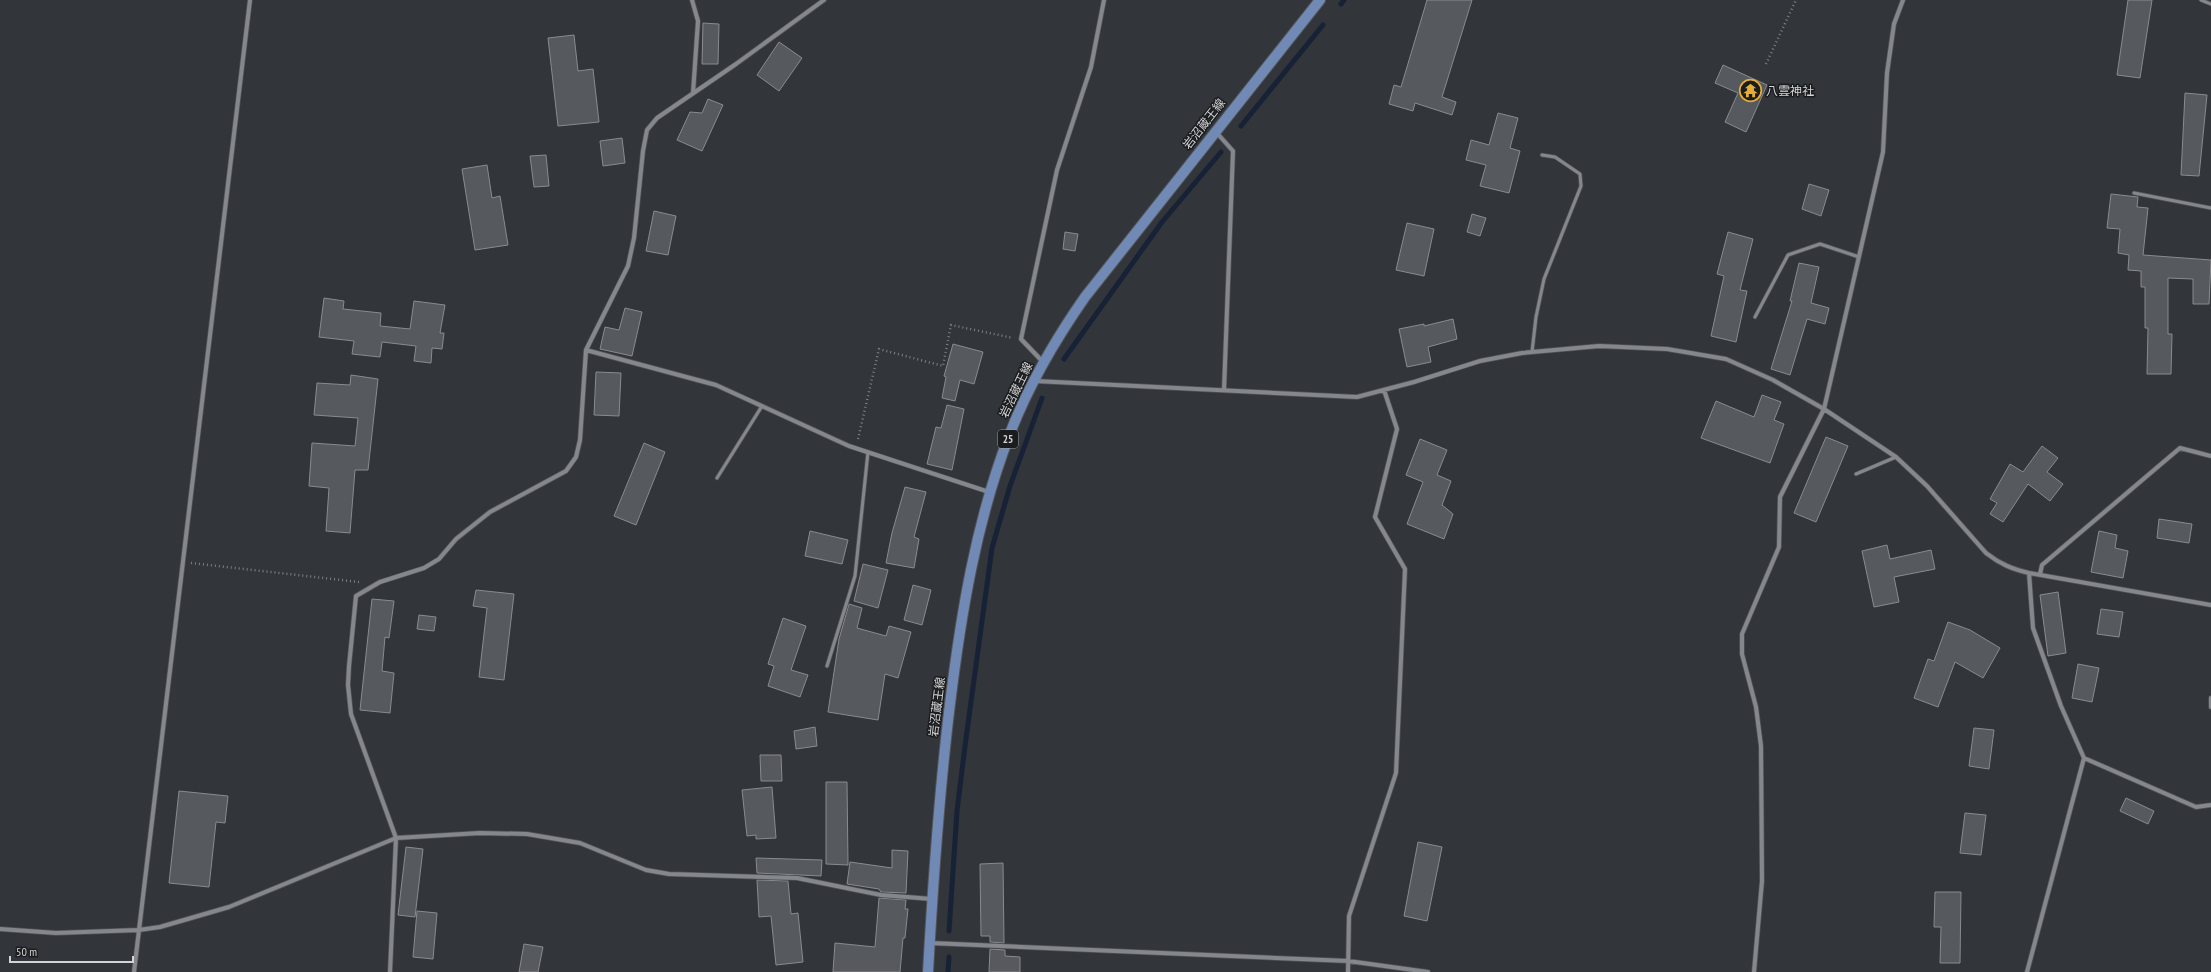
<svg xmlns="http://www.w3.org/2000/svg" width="2211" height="972" font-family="'PT Sans Narrow','Noto Sans JP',sans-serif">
<rect width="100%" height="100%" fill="#323539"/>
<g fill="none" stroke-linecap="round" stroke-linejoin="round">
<path stroke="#172236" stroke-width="5" d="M1341,4L1344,0
M1241,126L1323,25
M1064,359L1162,222L1221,152
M949,931L957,811L965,746L992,548L1010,486L1042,398
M948,972L949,957"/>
</g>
<path fill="#56595e" stroke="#888b90" d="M1427,0H1472L1442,97L1456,102L1452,115L1415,103L1413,111L1389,104L1394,85L1401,87Z
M2128,0H2152L2140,78L2117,75Z
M703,23L719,24L718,64H702Z
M574,35L578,71L593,69L599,122L558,126L548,38Z
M779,42L802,58L779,91L757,75Z
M1723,65L1767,85L1746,132L1725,122L1738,93L1715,83Z
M2185,93L2207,95L2199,176L2181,175Z
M708,99L723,105L702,151L677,140L690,112L702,113Z
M1498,113L1518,118L1510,148L1520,151L1509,193L1480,186L1486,165L1466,160L1471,140L1489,145Z
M622,138L625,163L603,166L600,141Z
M546,155L549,186L534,187L530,156Z
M487,165L492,198L500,196L508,245L475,250L462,169Z
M1809,184L1829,190L1821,216L1802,209Z
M2111,194L2138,197L2137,207L2148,208L2143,255L2211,260L2209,304H2193V279L2168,278V334H2172L2171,374H2147L2148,328H2145V287H2141V271L2128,270L2129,255L2118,253L2120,229L2107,228Z
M654,211L676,216L668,255L646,251Z
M1472,214L1486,218L1480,236L1467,232Z
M1407,223L1434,229L1424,276L1396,270Z
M1065,232L1078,234L1075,251L1063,249Z
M1728,232L1753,239L1740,290L1747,291L1736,342L1711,336L1724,276L1717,274Z
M1799,263L1819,267L1811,303L1829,308L1825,324L1807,319L1790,375L1771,369L1792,301H1790Z
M324,298L344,301L343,309L381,313L380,326L410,329L414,301L445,305L440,333H444L442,349L432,348L431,363L414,361L416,346L382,342L380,357L352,354L354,341L319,337Z
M625,308L642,312L632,356L600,349L605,327L619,330Z
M1453,319L1457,339L1428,347L1431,362L1407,367L1399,329L1424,324V326Z
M953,344L983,352L974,384L960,380L955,401L942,398L946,377L944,376Z
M596,372L621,373L619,416L594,415Z
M351,375L378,379L368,470H355L350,533L326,531L329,488L309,486L312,443L355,446L358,418L314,415L317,383L350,385Z
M1762,395L1781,402L1774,420L1784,424L1770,463L1701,438L1716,401L1754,417Z
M947,405L964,409L952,470L927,464L936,427L941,428Z
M1826,437L1848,446L1816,522L1794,513Z
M1420,439L1447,450L1437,475L1451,481L1442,505L1453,514L1444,539L1407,524L1423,482L1406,475Z
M644,443L665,452L636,525L614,516Z
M2042,446L2058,458L2047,472L2063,484L2050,501L2028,484L2003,522L1990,514L1997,503L1990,499L2010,464L2023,472Z
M905,487L926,492L914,537L919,539L914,568L886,563L892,533Z
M2159,519L2192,524L2189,543L2157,538Z
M810,531L848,540L842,564L805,556Z
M2099,531L2117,535L2115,548L2128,551L2123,578L2091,572Z
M1887,545L1890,559L1931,550L1935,569L1894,577L1899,602L1874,607L1862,551Z
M863,564L888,570L878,608L854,601Z
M913,585L931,590L922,625L904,620Z
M476,590L514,594L504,680L479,677L487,608L473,606Z
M2058,592L2066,653L2048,656L2040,595Z
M372,599L394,601L389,638L385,637L382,671L394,673L390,713L360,710Z
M849,604L862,608L857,628L886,636L889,626L911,632L898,678L885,674L878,720L828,712L839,639Z
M2101,609L2123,612L2119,637L2097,634Z
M419,615L436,617L434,631L417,629Z
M783,618L806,626L791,670L808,675L800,697L768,686L774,666L768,664Z
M1948,622L1970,630L2000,648L1983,678L1955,662L1938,707L1914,698L1928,659L1934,661Z
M2078,664L2099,668L2092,702L2072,698Z
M815,727L817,746L796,749L794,731Z
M1974,728L1994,730L1989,769L1969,766Z
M760,755H781L782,781H761Z
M826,782H847L848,865L826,864Z
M772,787L776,838L756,839V835L747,836L742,790Z
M179,791L228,796L225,823L216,822L209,887L169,883Z
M2126,798L2154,811L2148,824L2120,811Z
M1965,813L1986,815L1981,855L1960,853Z
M1418,842L1442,847L1427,921L1404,916Z
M406,847L423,849L415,917L398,915Z
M892,850L908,851L906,893L881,892L879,889L847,884L850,862L892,868Z
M756,858L822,860L821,876L757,873Z
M1003,863L1004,943L990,942V936H981L980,864Z
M757,880L788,881L791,914L798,913L803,962L776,965L771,916L759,917Z
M1935,892H1961L1960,963H1940L1941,927H1934Z
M879,898L906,900L905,909H908L905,938H903L900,972H833L835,943L875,947Z
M417,911L437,913L433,959L413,957Z
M524,944L543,947L538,972H519Z
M990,949L1005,950V956L1020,957V972H989Z"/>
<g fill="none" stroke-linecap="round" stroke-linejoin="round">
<defs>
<path id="lane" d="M2201,0L2211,4
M2134,193L2211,208
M1755,317L1788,255L1820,244L1859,257
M1532,352L1536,317L1544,279L1581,186L1580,174L1555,157L1542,155
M1856,474L1896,457
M717,478L762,406
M827,666L855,576L868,452"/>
<path id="street" d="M692,0L698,21L693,93
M1216,132L1233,151L1224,390
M586,350L716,385L849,446L989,492
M1043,362L1021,339L1057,170L1091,67L1104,0
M1035,381L1357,397L1414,382L1480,361L1522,353L1599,346L1667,349L1726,359L1773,380L1824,409L1896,457L1927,486L1986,553C2000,564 2012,569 2029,573L2211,605
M2029,573L2033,628L2061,706L2084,758L2196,807L2211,805
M2040,574L2042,565L2180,448L2211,456
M2211,698V707
M0,929L56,933L139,930L160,927L229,907L396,838L480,833L527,834L580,843L646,870L669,874L797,878L881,895L932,899
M930,943L1348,961L1428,972
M134,972L250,0
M390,972L396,838L351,714L348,685L349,666L356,596L380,582L424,568L439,559L456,539L490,512L566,471L576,457L580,440L586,350L628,266L634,238L643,151L647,130L657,118L736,64L824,0
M1348,972L1349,916L1396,773L1405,569L1375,517L1397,429L1384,390
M1754,972L1762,881L1761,746L1756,707L1742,654V634L1779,547L1780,497L1824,409L1883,152L1887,73L1894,24L1903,0
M2027,972L2084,758"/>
<path id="primary" d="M928,972C933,882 939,793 950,704C961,614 976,522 1009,436C1028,386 1055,340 1085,297L1320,0"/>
</defs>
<use href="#lane" stroke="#525357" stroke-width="4.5"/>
<use href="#street" stroke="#525357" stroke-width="5.5"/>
<use href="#primary" stroke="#525357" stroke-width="12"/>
<path stroke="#7e8084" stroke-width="2.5" stroke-dasharray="1 3" stroke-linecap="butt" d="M1766,64L1796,0
M858,439L879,349L943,366L951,325L1013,338
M191,563L359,582"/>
<use href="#lane" stroke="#84878c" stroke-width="3"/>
<use href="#street" stroke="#84878c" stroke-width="4"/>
<use href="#primary" stroke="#7089b5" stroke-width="10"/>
</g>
<defs>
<symbol id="temple-ring" viewBox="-11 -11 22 22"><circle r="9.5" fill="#1b1c1e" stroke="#e5ad36" stroke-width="1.5"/><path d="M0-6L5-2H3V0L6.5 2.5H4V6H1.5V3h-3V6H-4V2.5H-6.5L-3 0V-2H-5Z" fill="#e5ad36"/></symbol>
</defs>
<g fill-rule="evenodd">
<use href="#temple-ring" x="1738" y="78" width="25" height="25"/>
</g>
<g text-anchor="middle" stroke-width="3" stroke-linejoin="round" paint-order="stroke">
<rect fill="#1b1c1e" stroke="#9c9da0" stroke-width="1" x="998" y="430" width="20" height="18" rx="3"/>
<g font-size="11" font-weight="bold" fill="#d3d4d7">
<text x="1008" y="443">25</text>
</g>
<g font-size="12" fill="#d3d4d7" stroke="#1b1c1e" text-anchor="start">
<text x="1766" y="95">八雲神社</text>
</g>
<g font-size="12" fill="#d3d4d7" stroke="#1b1c1e">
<text transform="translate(1204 124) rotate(-52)" y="4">岩沼蔵王線</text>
<text transform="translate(1016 390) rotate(-64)" y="4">岩沼蔵王線</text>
<text transform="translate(937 707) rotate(-83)" y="4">岩沼蔵王線</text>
</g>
</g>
<path d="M10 956v6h123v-6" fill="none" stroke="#d3d4d7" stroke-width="2"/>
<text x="16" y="956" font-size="12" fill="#d3d4d7" stroke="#1b1c1e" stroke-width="3" paint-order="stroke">50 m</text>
</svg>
